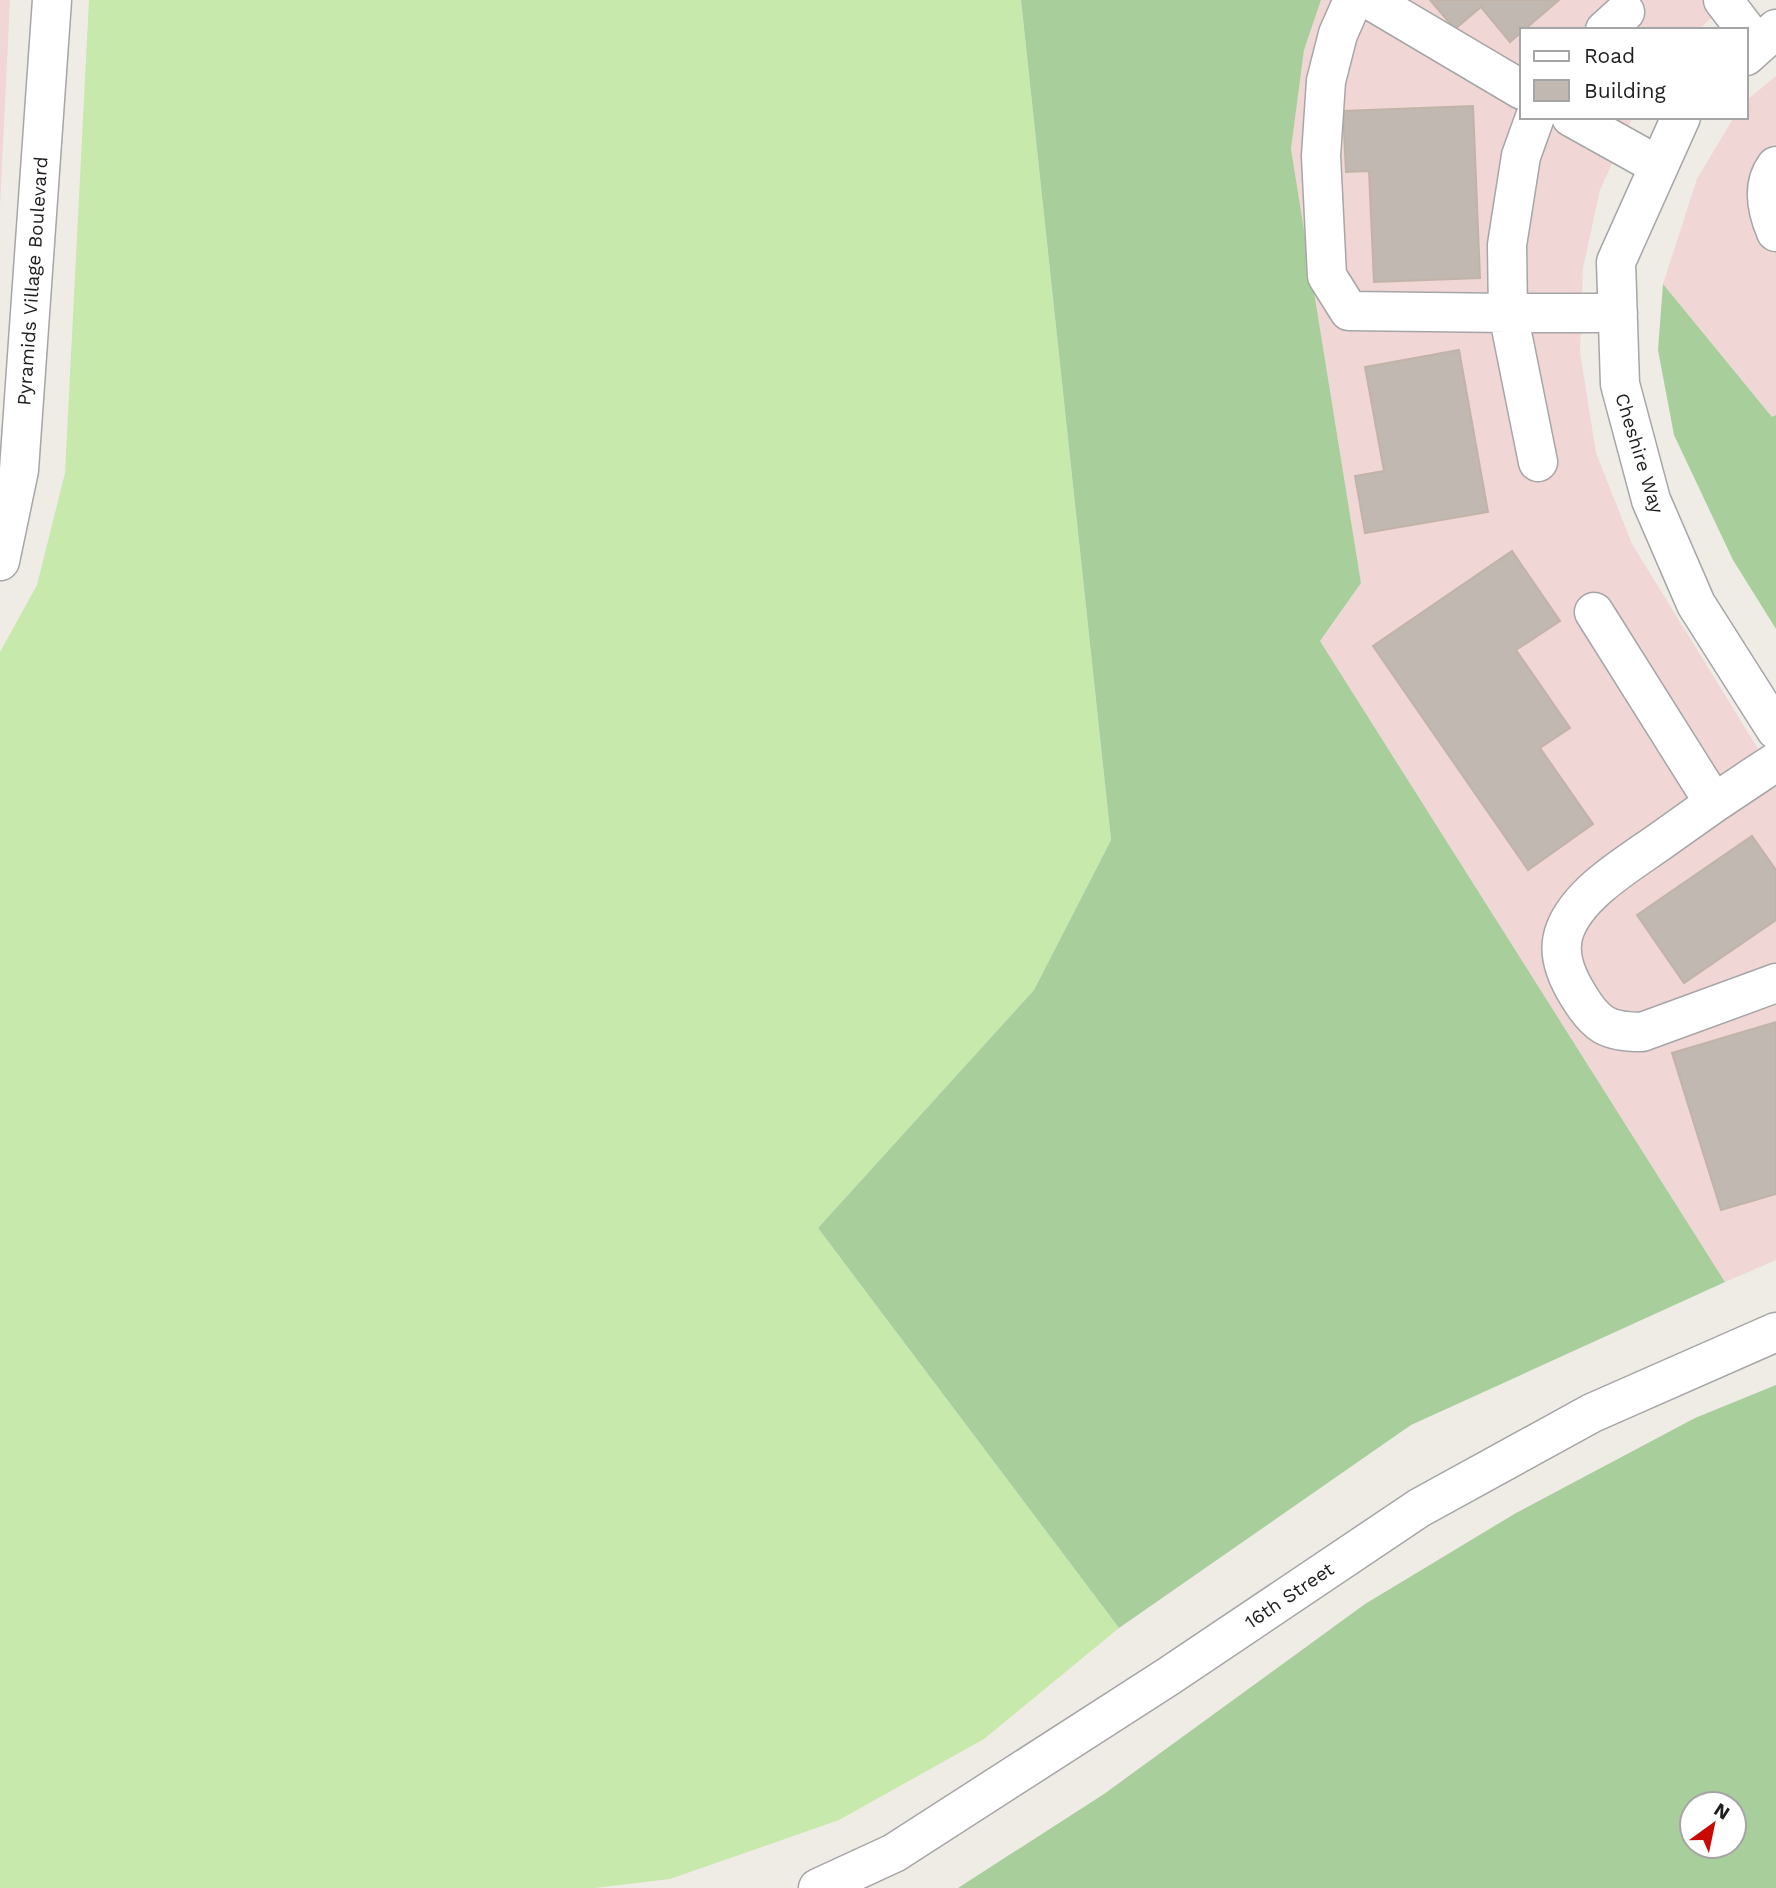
<svg xmlns="http://www.w3.org/2000/svg" width="1776" height="1888" font-family="'Work Sans',sans-serif">
<rect width="100%" height="100%" fill="#efece5"/>
<path fill="#f0d6d5" d="M0,0H10L0,206Z
M1321,0H1731L1698,30H1522V117H1633L1600,190L1583,268L1580,352L1596,453L1632,544L1776,778V1260L1725,1282L1320,641L1361,583L1291,149L1304,50Z
M1776,76V415L1773,418L1663,284L1697,179L1734,117H1746V101Z"/>
<path fill="#c8e9ac" d="M89,0H1021L1111,840L1034,990L818,1228L1119,1628L984,1739L839,1820L670,1879L595,1888H0V652L37,585L65,473Z"/>
<path fill="#a8ce9b" fill-rule="evenodd" d="M1021,0H1321L1304,50L1291,149L1361,583L1320,641L1725,1282L1411,1425L1119,1628L818,1228L1034,990L1111,840Z
M1663,284L1772,417L1776,415V629L1733,560L1674,435L1658,350Z
M1776,1385V1888H958L1104,1794L1365,1604L1516,1513L1695,1418ZM1734,1804V1846H1692V1804Z"/>
<path fill="#c0b8b1" stroke="#c1b3a8" stroke-width="2" d="M1430,0H1559L1510,42L1481,7L1455,29Z
M1473,106L1480,278L1374,282L1369,171L1346,172L1343,111Z
M1459,350L1488,512L1365,533L1355,476L1384,471L1365,367Z
M1512,551L1560,621L1516,650L1570,728L1540,748L1593,824L1528,870L1373,646Z
M1752,836L1776,870V920L1684,983L1637,915Z
M1776,1022V1194L1721,1210L1672,1053Z"/>
<g fill="none" stroke-linecap="round" stroke-linejoin="round">
<defs>
<path id="minor" d="M1353,0L1338,34L1326,81L1321,156L1327,276L1349,311L1508,313L1538,462
M1370,0L1522,90
M1723,0L1746,30
M1605,30L1625,12
M1746,56L1776,29
M1535,117L1521,156L1507,245L1508,313H1618
M1571,117L1659,166
M1681,117L1616,262L1620,384L1651,500L1696,604L1776,730
M1776,166C1761,186 1767,211 1776,232
M0,561L19,470L52,0
M1594,612L1714,803
M1776,762C1737,787 1699,813 1662,840C1630,863 1579,892 1565,930C1556,953 1566,976 1578,995C1596,1025 1607,1032 1642,1032L1776,983
M818,1888L894,1853L1169,1676L1419,1508L1592,1413L1776,1332"/>
</defs>
<use href="#minor" stroke="#a6a6a6" stroke-width="41"/>
<use href="#minor" stroke="#fff" stroke-width="38"/>
</g>
<g text-anchor="middle" stroke-width="6" stroke-linejoin="round" paint-order="stroke">
<g font-size="19" fill="#1f1f1f" stroke="#fff">
<text transform="translate(32 281) rotate(-86)" y="7">Pyramids Village Boulevard</text>
<text transform="translate(1640 453) rotate(73)" y="7">Cheshire Way</text>
<text transform="translate(1289 1595) rotate(-34)" y="7">16th Street</text>
</g>
</g>
<rect x="1520" y="28" width="228" height="91" fill="#ffffff" stroke="#a5a5a5" stroke-width="2"/>
<rect x="1534" y="51" width="35" height="10" fill="#ffffff" stroke="#a5a5a5" stroke-width="2"/>
<text x="1584" y="63" font-size="21" fill="#1f1f1f">Road</text>
<rect x="1534" y="80" width="35" height="21" fill="#c0b8b1" stroke="#a5a5a5" stroke-width="2"/>
<text x="1584" y="98" font-size="21" fill="#1f1f1f">Building</text>
<g transform="translate(1713 1825) rotate(33)"><circle r="33" fill="#ffffff" stroke="#a5a5a5" stroke-width="2"/>
<path d="M0-5L12 26L0 18L-12 26Z" fill="#ca0904"/>
<text y="-10" font-size="19" font-weight="bold" text-anchor="middle" fill="#1f1f1f">N</text>
</g>
</svg>
